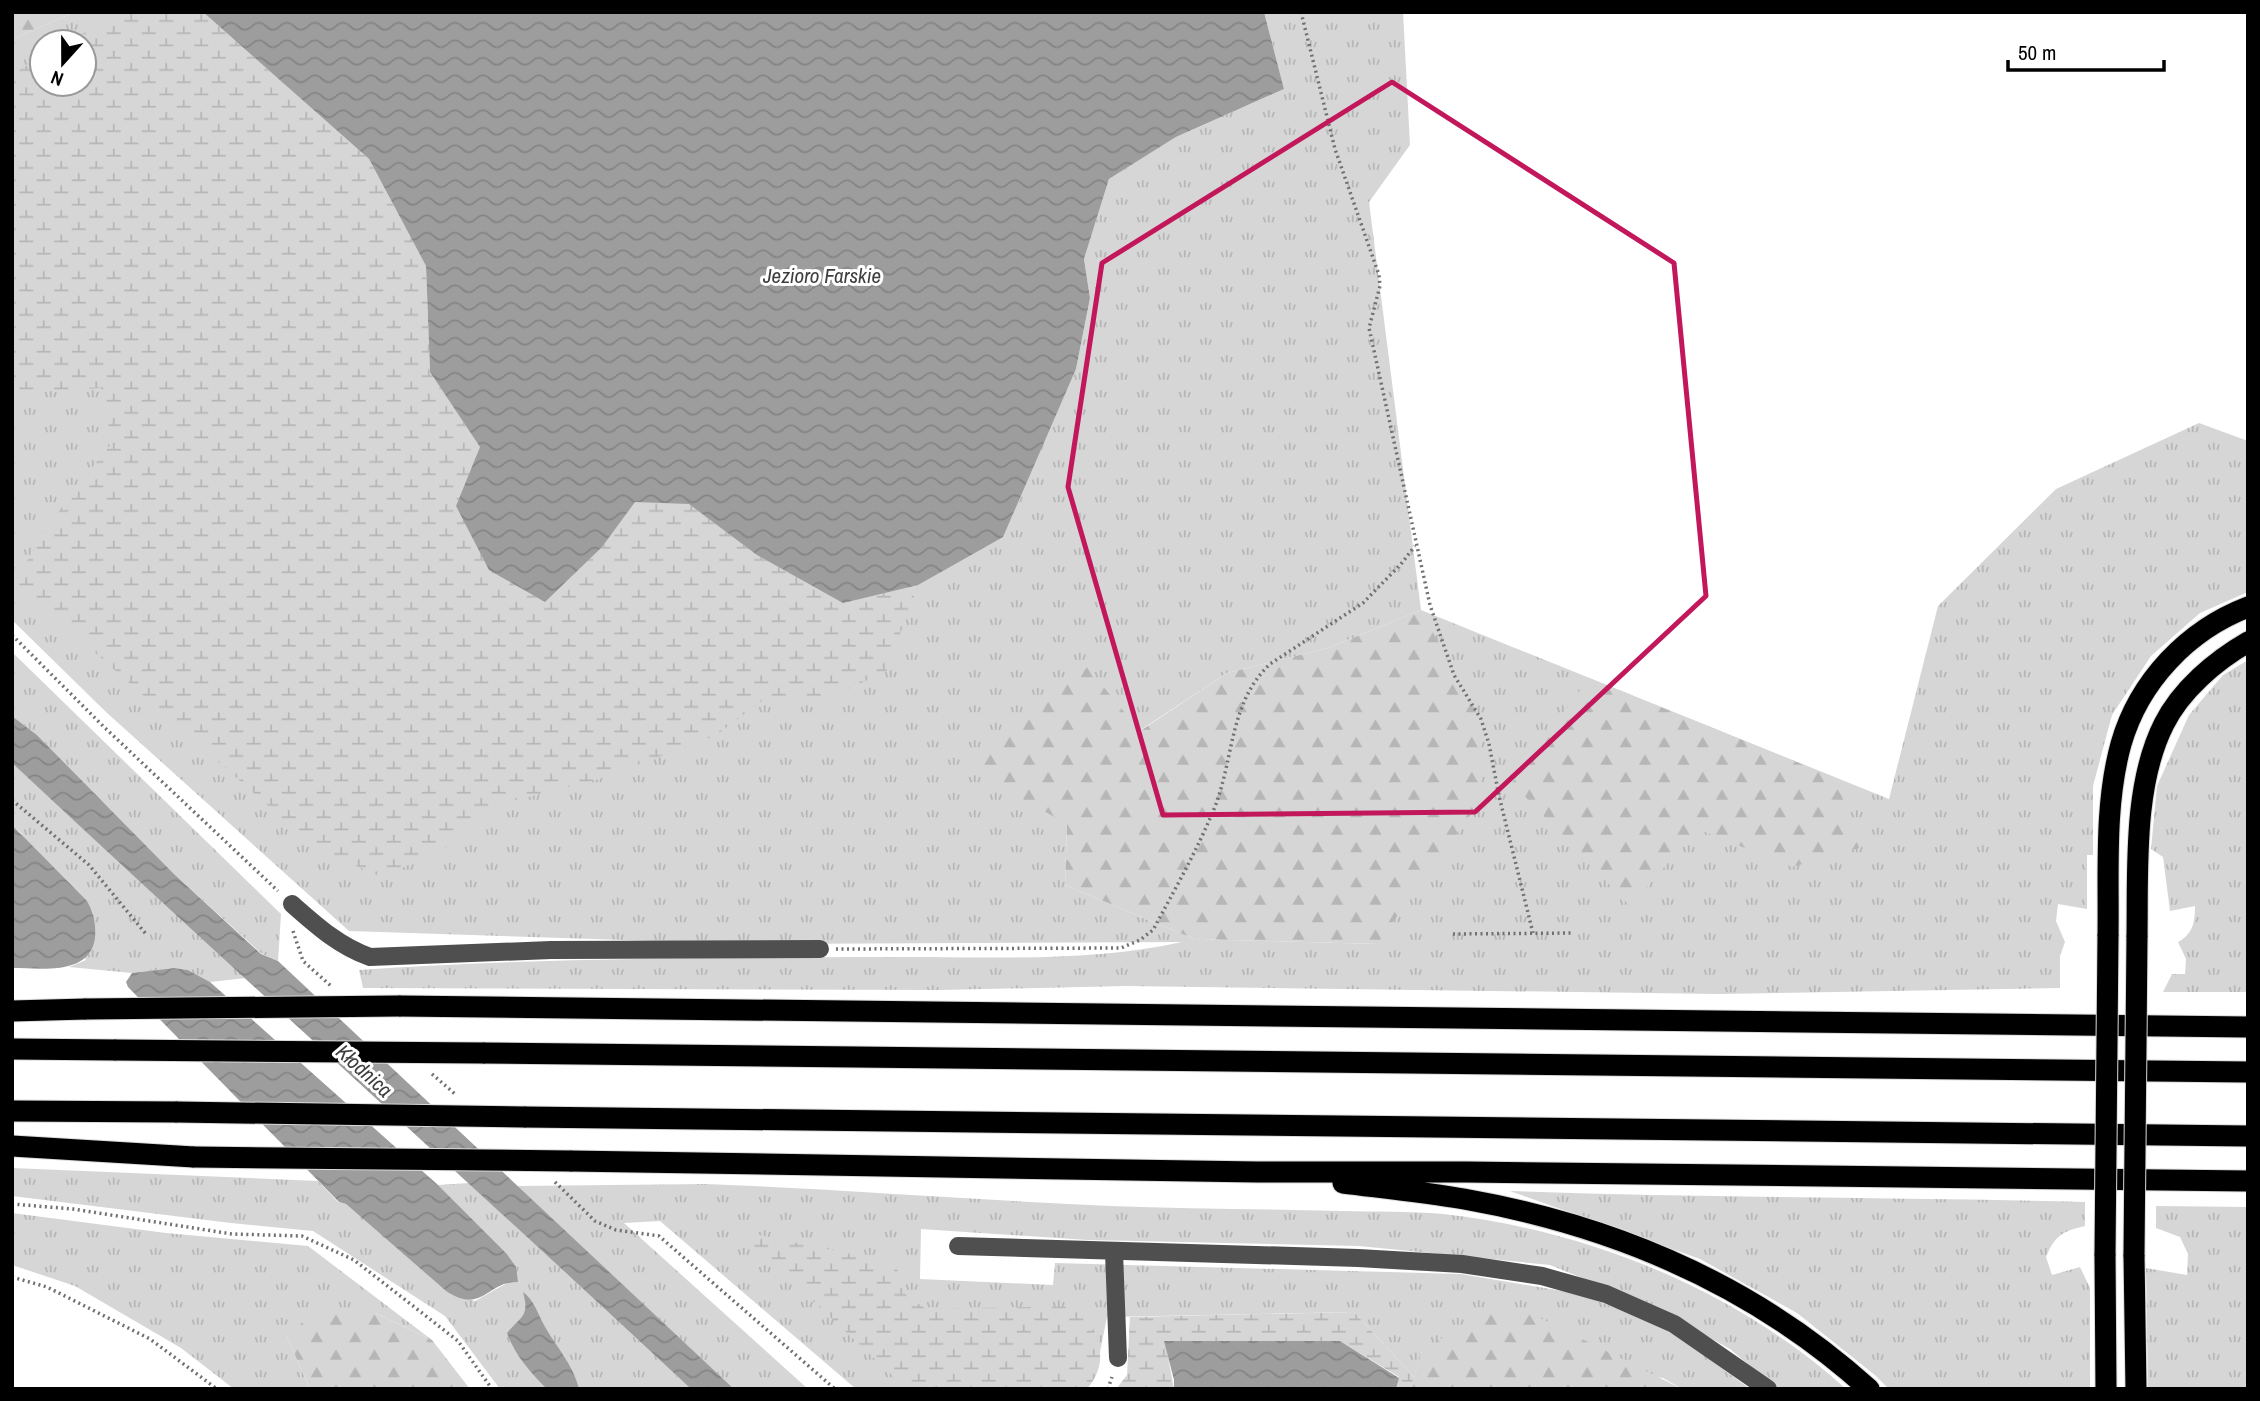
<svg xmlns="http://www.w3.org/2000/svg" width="2260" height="1401" font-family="'Archivo Narrow',sans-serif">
<defs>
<pattern id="grass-tufts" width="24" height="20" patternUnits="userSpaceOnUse" patternTransform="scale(1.75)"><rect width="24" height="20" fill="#d6d6d6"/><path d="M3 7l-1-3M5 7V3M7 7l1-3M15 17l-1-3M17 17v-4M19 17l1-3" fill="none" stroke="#b6b6b6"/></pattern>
<pattern id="forest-firs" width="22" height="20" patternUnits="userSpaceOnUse" patternTransform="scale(1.75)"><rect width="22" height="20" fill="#d6d6d6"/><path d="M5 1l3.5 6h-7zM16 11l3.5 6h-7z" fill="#b6b6b6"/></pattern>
<pattern id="wetland-marsh" width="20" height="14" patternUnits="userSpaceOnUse" patternTransform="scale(1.75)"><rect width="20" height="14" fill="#d6d6d6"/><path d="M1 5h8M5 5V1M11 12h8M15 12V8" fill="none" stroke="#b6b6b6"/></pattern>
<pattern id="water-waves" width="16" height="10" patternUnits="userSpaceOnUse" patternTransform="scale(1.75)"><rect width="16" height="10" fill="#9d9d9d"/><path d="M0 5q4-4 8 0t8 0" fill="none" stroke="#858585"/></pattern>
</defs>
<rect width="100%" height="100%" fill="#fff"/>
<path fill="url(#grass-tufts)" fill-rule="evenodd" d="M75,12H203L430,372L480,447L602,547L634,502L1046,436L1076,369L1090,298L1084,259L1109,179L1176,137L1284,89L1264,12H1403L1410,145L1369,202L1421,610L1889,799L1938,606L2056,489L2199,423L2248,441V592L2200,613L2151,656L2112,715L2093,786V855H2087V909L2058,904L2056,921L2065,942L2060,956V988L1718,994L1127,986L941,990L363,988L359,970C530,958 701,958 872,957C972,956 1085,964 1182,942L748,944L349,931L106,712L12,620V39ZM42,42H84V84H42ZM1421,610L1376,944L1194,939L1065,885L1067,824L1139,731L1227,673L1328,648Z
M12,652L281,914L278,961L262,954L174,874L37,735L12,716Z
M2248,660V992H2163L2172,974H2185L2186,959L2178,942C2193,934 2195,922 2195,906L2170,911L2163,857L2151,849L2157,786L2189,715L2223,675Z
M12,763L246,978L210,982L188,970L174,968L132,973L69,967L86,960L21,833L12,825Z
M12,1168L318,1181L338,1202L346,1204L446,1291L475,1301L509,1282L506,1253L438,1185L469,1183L691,1389H500L445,1316L313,1231L231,1223L12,1196Z
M706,1184C840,1189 975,1200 1110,1206C1187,1209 1264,1209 1342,1211C1375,1212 1410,1211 1443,1214C1588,1230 1737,1290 1846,1389H1777L1730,1349L1654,1307L1550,1265L1359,1246L1088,1240L921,1229L920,1279L1053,1285L1055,1263L1461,1274L1580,1294L1669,1329L1750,1389H1682L1663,1378L1422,1351L1414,1377L1354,1312L1107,1317L1095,1377L1086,1389H856L660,1221L624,1223L808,1389H734L517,1186Z
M1510,1191C1702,1198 1894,1197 2085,1202V1226C2062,1231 2055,1236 2046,1257L2052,1275L2080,1267L2090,1288V1389H1889L1876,1376L1797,1313L1700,1259Z
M2156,1206L2248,1207V1389H2148L2146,1268L2187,1275L2188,1254L2180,1237L2156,1228Z
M12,1213L166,1233L308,1246L432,1340L375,1313L287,1337L310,1389H234L181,1348L75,1286L12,1265Z"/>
<path fill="url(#forest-firs)" d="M12,12H75L12,39Z
M1421,610L1481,722L1482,799L1377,944L1194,939L1065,885L1067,824L970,770L1087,667L1140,731L1227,673L1328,648Z
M1589,678L1836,778L1859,848L1792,867L1698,829L1630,906L1512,783Z
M1486,1309L1530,1313L1682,1389H1410L1422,1351Z
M375,1313L432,1340L470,1389H310L287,1337L310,1315Z"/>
<path fill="url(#wetland-marsh)" d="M121,12H203L369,159L426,266L430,372L480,447L456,506L602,547L634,502L689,504L757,555L843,603L918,585L886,672L824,699L763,700L715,736L599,779L500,804L444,849L382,877L317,849L14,581L71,493L112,443L101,388L36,392L12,398V74L42,57V84H84V42H68Z
M759,1235L861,1256L896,1266L906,1295L926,1309L1084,1306C1096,1337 1112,1359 1087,1389H907L753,1245Z
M1354,1312L1414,1377L1410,1389H1396L1399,1377L1340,1341H1165L1174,1389H1116L1127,1375L1130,1317Z"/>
<path fill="url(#water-waves)" d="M203,12H1264L1284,89L1176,137L1109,179L1084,259L1090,298L1076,369L1003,537L918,585L843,603L757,555L689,504L635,502L602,547L545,602L489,570L456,506L480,447L430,372L426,266L369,159Z
M12,716L37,735L174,874L261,954L278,961L734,1389H691C466,1179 237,973 12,763Z
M12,825L87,901C94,914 96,924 95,938C90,976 41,968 12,968Z
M174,968L188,970L210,982L438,1185L506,1253L516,1267L518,1282C487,1281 483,1315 446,1291L346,1204L339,1202L128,987L126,982L132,973Z
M523,1292C534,1300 537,1312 544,1325C556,1347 573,1364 579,1389H547C530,1372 515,1355 507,1333C521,1316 530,1317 523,1292Z
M1164,1341H1340L1399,1378L1396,1389H1174V1380Z"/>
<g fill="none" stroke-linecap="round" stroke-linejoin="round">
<defs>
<path id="highway" d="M2108,936C2109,874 2104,805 2121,744C2139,681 2188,630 2248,607
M2137,937C2138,870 2133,785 2164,724C2181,690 2215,661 2248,642
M399,1006L2248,1027
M12,1011L86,1009
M12,1049L116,1050
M483,1053L2248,1072
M12,1111L177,1112
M524,1117L2248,1136
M12,1146L194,1157
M570,1161L1257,1172H1466L2248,1181
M1343,1183C1383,1188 1424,1192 1464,1199C1616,1226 1754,1285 1869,1389
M2105,1254L2106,1389
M2134,1255L2136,1389"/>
</defs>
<use href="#highway" stroke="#dbdbdb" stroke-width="23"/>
<path stroke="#717171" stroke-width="3.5" stroke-dasharray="2 3.5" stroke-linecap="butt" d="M1301,12L1335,149L1379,275L1380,286L1369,328L1430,605L1454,675L1481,719L1489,744L1499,796L1533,933
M12,635L103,726L278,891
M12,800L89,865L146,934
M293,931L303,961L331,986
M1453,934L1574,933
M836,949L1121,948L1140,940L1153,930C1175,889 1199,847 1216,804C1234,755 1230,702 1270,664L1363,603L1401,564L1415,546
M432,1074L455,1094
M555,1182L595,1221L616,1230L659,1236L835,1389
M12,1204L73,1209L232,1234L302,1236L354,1260L458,1341L492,1389
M12,1277L47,1287L150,1339L217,1389
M1108,1389L1112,1377"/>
<path stroke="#4f4f4f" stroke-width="18" d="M292,904C317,926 339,946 370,957L551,950L820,949
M958,1246L1358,1258L1462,1264L1542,1276L1606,1294L1674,1324L1768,1389
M1114,1252L1118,1358"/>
<use href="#highway" stroke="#000" stroke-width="21"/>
<defs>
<path id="highway-bridge" d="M86,1009L399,1006
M116,1050L483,1053
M177,1112L524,1117
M194,1157L570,1161
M2105,1254L2108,936
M2134,1255L2137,937"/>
</defs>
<use href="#highway-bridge" stroke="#dbdbdb" stroke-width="23" stroke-linecap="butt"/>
<use href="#highway-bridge" stroke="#000" stroke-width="21"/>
</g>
<path fill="none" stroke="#c2185b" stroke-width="5" stroke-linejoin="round" d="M1392,82L1674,263L1706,596L1475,812L1163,815L1068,487L1102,263Z"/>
<g text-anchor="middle" stroke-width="6" stroke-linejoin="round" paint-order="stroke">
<g font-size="21" font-style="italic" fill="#3e3e3e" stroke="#fff">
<text x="822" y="283">Jezioro Farskie</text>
<text transform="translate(364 1071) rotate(42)" y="7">Kłodnica</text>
</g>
</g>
<rect width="2260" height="1401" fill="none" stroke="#000000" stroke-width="28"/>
<g transform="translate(63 63) rotate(201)"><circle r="33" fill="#ffffff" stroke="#999999" stroke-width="2"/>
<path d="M0-5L12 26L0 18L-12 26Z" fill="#000000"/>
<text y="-10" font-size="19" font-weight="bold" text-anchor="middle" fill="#000000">N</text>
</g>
<path d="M2008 60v10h156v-10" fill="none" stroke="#000000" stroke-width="3.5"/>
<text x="2018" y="60" font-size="21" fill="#000000" stroke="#ffffff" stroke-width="5" paint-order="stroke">50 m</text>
</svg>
